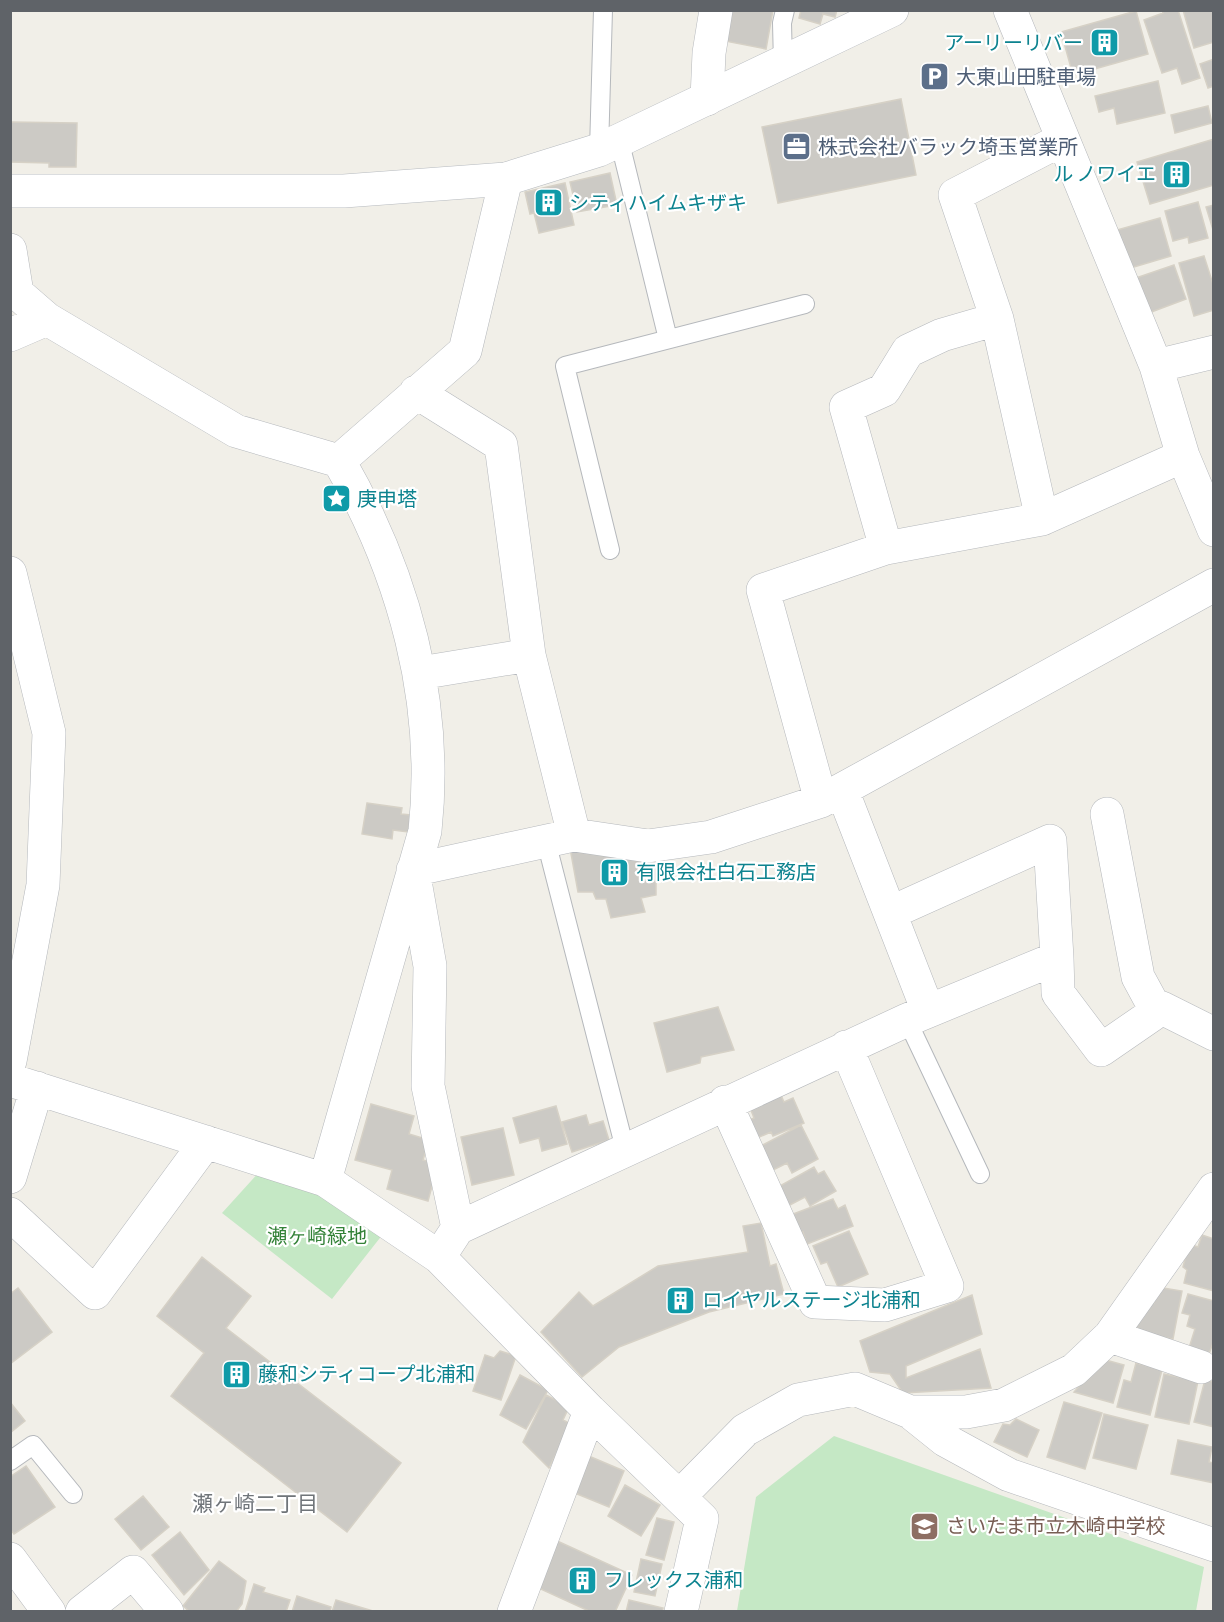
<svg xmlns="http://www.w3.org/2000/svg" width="1224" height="1622" font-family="'Asap Condensed','Noto Sans JP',sans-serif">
<rect width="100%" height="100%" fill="#f1efe8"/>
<path fill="#c5e8c5" d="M261,1170L320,1189L383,1234L332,1299L222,1213Z
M834,1436L1204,1567L1196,1611H737L756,1497Z"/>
<path fill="#cccac5" stroke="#d6d1c6" stroke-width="1.5" d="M731,10H773L766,49L725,41Z
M801,10H837L835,17L823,14L820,24L799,18Z
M1162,10H1178L1200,78L1182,84L1177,68L1162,73L1144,20L1163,13Z
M1183,10H1214V42L1194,48Z
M1136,11L1148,54L1073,75L1061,32Z
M1214,59V86L1208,88L1200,64Z
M1158,81L1165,113L1117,124L1114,108L1099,112L1095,96Z
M901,99L916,175L778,203L762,127Z
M1208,106L1212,123L1175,133L1171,115Z
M10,122L77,123L76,167H49V163L10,162Z
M1214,139V185L1150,204L1137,162Z
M610,173L617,205L577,212L570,182Z
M565,183L574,225L539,233L534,213L530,214L525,192Z
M1198,202L1208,238L1189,243L1188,237L1173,241L1165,211Z
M1214,205V233L1206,207Z
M1160,218L1171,256L1127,269L1117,230Z
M1204,256L1214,287V310L1194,316L1179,263Z
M1174,265L1186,299L1146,314L1133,279Z
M367,803L402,808L401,814L411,815L408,832L393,830L392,839L362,834Z
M570,848L656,852V895L641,898L645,912L611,918L606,899H596L593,892H578Z
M718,1007L734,1050L701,1057L700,1063L667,1072L654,1023Z
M780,1093L784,1102L793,1098L804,1123L773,1136L771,1132L757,1138L749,1120L754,1118L749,1105Z
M371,1104L414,1116L409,1134L429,1140L423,1160L438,1164L428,1201L387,1189L392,1170L355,1160Z
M556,1106L567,1144L542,1151L539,1138L520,1143L513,1118Z
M586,1115L589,1125L603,1121L609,1140L572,1152L562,1122Z
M801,1125L818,1159L792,1173L787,1163L769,1172L757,1148Z
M503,1128L514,1175L472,1185L461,1137Z
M814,1167L818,1174L824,1171L836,1191L810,1206L805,1197L788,1206L778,1187Z
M833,1199L838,1209L845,1205L853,1226L807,1244L803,1232L795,1235L788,1216Z
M761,1223L770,1266L776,1264L784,1294L709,1312L619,1347L582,1377L541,1332L579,1292L593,1306L658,1266L748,1252L743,1226Z
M849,1231L868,1274L838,1287L827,1262L821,1264L813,1246Z
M1202,1235L1214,1239V1291L1184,1283L1187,1270L1183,1267L1189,1244L1198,1247Z
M202,1257L251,1296L226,1328L401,1463L347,1532L171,1396L204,1353L157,1316Z
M1157,1287L1182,1291L1173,1339L1130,1331L1146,1302L1154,1303Z
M18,1288L52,1332L10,1364V1294Z
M1188,1294L1214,1301V1340L1209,1354L1189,1348L1195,1329L1187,1326L1190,1315L1182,1313Z
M972,1295L982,1334L906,1366V1378L980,1349L991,1388L903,1393L890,1374L870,1372L860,1341Z
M500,1351L516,1356L501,1400L473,1391L485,1355L494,1358Z
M1102,1359L1124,1365L1113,1403L1074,1392Z
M1136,1363L1162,1370L1150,1415L1117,1407L1124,1380L1131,1382Z
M1164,1374L1198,1381L1189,1424L1155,1417Z
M520,1375L548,1390L526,1429L500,1415Z
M1205,1380L1214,1382V1427L1194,1422Z
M546,1395L569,1407L563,1420L571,1424L549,1468L523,1442Z
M10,1402L25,1421L10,1433Z
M1064,1402L1102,1413L1085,1469L1047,1457Z
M1104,1414L1148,1425L1136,1469L1093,1458Z
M1016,1419L1039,1430L1027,1457L994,1442L1003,1424L1010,1425Z
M1178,1440L1212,1447L1209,1462L1214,1463V1483L1171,1474Z
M584,1454L624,1471L609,1507L570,1491Z
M26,1466L55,1507L14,1534L10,1529V1477Z
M625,1485L660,1505L641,1536L608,1516Z
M143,1496L169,1527L141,1550L115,1519Z
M657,1518L674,1522L664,1560L646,1555Z
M180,1532L209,1570L184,1595L152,1555Z
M555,1540L632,1575L615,1612H591L534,1586Z
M641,1559L662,1564L655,1596L634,1592Z
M219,1561L246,1581L242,1604L236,1612H190L183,1606Z
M254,1584L265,1588L263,1592L290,1600L286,1612H245Z
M297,1596L331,1607L330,1612H292Z
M336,1600L373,1611L332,1612Z
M629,1600L663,1608L662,1612H626Z"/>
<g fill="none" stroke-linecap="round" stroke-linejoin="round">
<defs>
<path id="lane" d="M783,63L782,23L785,10
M619,139L668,339
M599,150L603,10
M610,550L565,366L805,304
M546,841L625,1149
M907,1020L980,1174
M10,1461L33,1445L73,1494"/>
<path id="street" d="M1010,10L1156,366L1183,456L1214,530
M707,99L709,53L716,10
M10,250L17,293L47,319
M10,335L47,319L236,431L339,461L465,351L506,179
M1156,366L1214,352
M416,392L501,445L529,655L574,835
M1042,519L997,319L955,195L1063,139
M886,548L846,407L884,390L908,351L942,335L997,319
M10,573L49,733L43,885L10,1061
M420,673L529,655
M842,790L928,1011
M821,801L763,590L886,548L1042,519L1183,456
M1107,814L1138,977L1157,1012
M1057,958L1058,993L1101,1050L1162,1008L1214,1034
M10,1080L325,1180L439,1257L590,1411L702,1519L681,1612
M725,1102L815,1302L885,1305L947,1286L846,1047
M10,1177L37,1088
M325,1180L425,831C439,701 404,574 339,461
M10,1214L95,1293L206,1142
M458,1228L428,1086L430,966L413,870L574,835L648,846L711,837L821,801L1214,585
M439,1257L458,1228L907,1020L1057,958L1050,841L890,913
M1110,1336L1201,1367
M910,1412L945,1440L1009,1475L1214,1545
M680,1496L745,1430L798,1400L855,1389L910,1412H966L1004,1405L1074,1370L1110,1336L1214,1189
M10,1559L49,1612
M82,1612L133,1572L167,1612
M514,1612L590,1411"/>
<path id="secondary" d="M10,191H344L506,179L599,150L892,10"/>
</defs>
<use href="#lane" stroke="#b5b8bc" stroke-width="20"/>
<use href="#street" stroke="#b5b8bc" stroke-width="34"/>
<use href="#secondary" stroke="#b6babf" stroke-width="34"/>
<use href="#lane" stroke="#fff" stroke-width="18"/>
<use href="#street" stroke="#fff" stroke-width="33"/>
<use href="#secondary" stroke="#fff" stroke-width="33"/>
</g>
<defs>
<symbol id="building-square" viewBox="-11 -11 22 22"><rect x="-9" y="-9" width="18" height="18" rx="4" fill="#0f9aa8" stroke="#fff"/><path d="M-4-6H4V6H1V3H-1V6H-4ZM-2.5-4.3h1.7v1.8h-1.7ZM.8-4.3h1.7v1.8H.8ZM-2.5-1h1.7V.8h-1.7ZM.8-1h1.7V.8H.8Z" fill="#fff"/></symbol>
<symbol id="parking-square" viewBox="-11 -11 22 22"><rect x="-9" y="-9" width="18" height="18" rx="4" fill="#5c6f8a" stroke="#fff"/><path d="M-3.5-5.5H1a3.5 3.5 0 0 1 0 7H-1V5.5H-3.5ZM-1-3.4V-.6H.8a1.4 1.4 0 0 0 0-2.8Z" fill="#fff"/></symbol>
<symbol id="office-square" viewBox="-11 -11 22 22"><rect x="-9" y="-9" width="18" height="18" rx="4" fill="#5c6f8a" stroke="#fff"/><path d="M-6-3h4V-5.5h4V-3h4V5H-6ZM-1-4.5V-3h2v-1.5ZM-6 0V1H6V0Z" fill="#fff"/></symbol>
<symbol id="sight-square" viewBox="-11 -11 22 22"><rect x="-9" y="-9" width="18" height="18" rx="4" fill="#0f9aa8" stroke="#fff"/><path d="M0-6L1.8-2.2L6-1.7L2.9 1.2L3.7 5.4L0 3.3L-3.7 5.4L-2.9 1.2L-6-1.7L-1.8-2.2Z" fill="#fff"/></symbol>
<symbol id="school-square" viewBox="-11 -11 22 22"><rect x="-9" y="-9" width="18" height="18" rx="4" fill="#8d6e63" stroke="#fff"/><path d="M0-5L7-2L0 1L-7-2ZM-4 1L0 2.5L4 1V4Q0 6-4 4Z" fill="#fff"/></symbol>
</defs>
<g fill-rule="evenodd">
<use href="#building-square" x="1088" y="26" width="33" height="33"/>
<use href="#parking-square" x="918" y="60" width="33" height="33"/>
<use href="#office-square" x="780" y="130" width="33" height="33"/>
<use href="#building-square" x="1160" y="158" width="33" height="33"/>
<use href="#building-square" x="532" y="186" width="33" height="33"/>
<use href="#sight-square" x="320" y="482" width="33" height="33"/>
<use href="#building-square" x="598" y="856" width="33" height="33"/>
<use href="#building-square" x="664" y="1284" width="33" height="33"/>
<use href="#building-square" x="220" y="1358" width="33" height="33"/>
<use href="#school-square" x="908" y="1510" width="33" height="33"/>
<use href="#building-square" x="566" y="1564" width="33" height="33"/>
</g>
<g text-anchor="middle" stroke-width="4.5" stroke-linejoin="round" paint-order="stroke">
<g font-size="20" fill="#0d838f" stroke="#fff" text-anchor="start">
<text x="1083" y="50" text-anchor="end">アーリーリバー</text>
<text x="1156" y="181" text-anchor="end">ル ノワイエ</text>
<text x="569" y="210">シティハイムキザキ</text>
<text x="357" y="506">庚申塔</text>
<text x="636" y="879">有限会社白石工務店</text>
<text x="702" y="1307">ロイヤルステージ北浦和</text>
<text x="258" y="1381">藤和シティコープ北浦和</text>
<text x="604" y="1587">フレックス浦和</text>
</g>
<g font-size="20" fill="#4e5e75" stroke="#fff" text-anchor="start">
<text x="956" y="84">大東山田駐車場</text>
<text x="818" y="154">株式会社バラック埼玉営業所</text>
</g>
<g font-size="20" fill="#348238" stroke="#fff">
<text x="317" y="1243">瀬ヶ崎緑地</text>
</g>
<g font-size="20" fill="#785e54" stroke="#fff" text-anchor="start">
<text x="946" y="1533">さいたま市立木崎中学校</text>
</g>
<g font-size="21" fill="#70757a" stroke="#fff">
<text x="255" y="1511">瀬ヶ崎二丁目</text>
</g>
</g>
<rect width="1224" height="1622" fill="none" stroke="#5f6368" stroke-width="24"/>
</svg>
